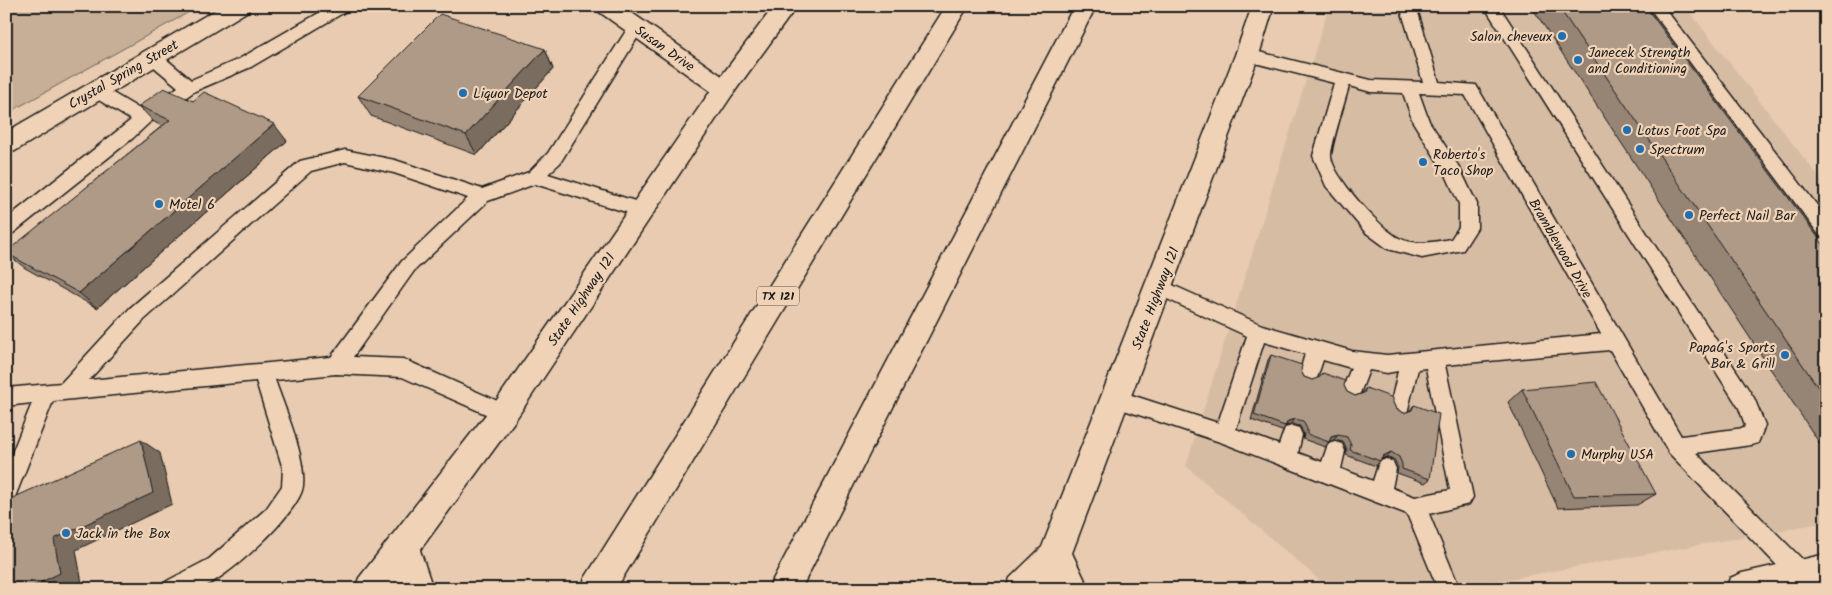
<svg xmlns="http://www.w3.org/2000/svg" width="1832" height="595" font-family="Kalam,sans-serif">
<rect width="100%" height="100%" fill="#e8cbb0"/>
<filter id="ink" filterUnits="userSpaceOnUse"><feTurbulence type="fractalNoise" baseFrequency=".02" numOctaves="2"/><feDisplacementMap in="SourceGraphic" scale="10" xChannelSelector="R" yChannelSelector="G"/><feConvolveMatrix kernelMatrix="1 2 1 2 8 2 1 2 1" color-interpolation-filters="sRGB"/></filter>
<g filter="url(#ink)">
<path fill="#d7bca4" d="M1329,6H1685L1826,186V522L1453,589H1330L1186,466Z"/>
<path fill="#c6ae97" stroke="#71655a" d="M6,6H200L6,114Z"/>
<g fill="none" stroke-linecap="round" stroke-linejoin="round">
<defs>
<path id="service" d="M331,6H350L348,10L251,67L195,91L149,123L133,138L12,234L6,236V219L131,120L89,94L87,90L89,86L95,84L101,86L143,111L178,87L147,61L145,57L147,53L153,51L159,53L191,80L239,59Z
M1400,6H1416L1439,82L1476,85L1681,436L1744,428L1745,425L1739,408L1484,6H1499L1754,398L1765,425L1758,443L1751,445L1696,453L1809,566L1812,574L1809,582L1801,585L1793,582L1669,453L1610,350L1445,365L1473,497L1469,504L1429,514L1460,589H1438L1407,514L1223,443L1109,405L1106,399L1109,393L1116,390L1218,423L1247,336L1152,292L1150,287L1152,282L1159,279L1262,325L1352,351L1387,355L1601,334L1465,95L1419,93L1429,121L1459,167L1477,204V228L1463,250L1422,258L1388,249L1365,232L1326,186L1313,156L1334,83L1247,61L1241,59L1239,55L1241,51L1247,49L1371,80L1423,82ZM1349,86L1371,92L1403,93L1413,122L1446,175L1459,204V227L1451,239C1434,242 1416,246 1399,238C1380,228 1334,178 1331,157C1330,148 1346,98 1349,86ZM1264,342L1305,354L1299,375L1302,381L1309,384L1316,381L1323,360L1351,368L1342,390L1345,396L1352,399L1359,396L1369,370L1387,373L1398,371L1390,407L1393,413L1400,416L1407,413L1418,369L1426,368L1450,490L1415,497L1392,488L1396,469L1393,462L1386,459L1379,462L1373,481L1341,469L1345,451L1342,444L1335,442L1328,444L1322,462L1298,453L1302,435L1299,428L1292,426L1285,428L1279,445L1236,429Z
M1648,6H1663L1826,217V238L1820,236Z
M636,22L641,23L644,27L560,163L548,174L648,205L651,210L648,215L642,217L535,184L488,201L414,271L353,357L403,359L410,362L511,407L514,413L511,419L504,422L497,419L402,377L336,374L275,380C285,409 306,456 303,486C300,513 224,582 198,589C188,591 174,589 164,589L167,581L209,559L266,509L282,486L283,469L256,381L53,401L13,502L6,505V468L32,403L6,406V388L61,383L130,308L300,161L345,150L395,160L482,189L529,172L548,153L631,23ZM345,162L394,173L468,198L402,261L331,357L89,380L144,320L311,171Z"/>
<path id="minor" d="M595,6H622L732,83L736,89L732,95L724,98L716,95L598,11Z"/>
<path id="tertiary" d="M222,6H251L248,11L15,151L6,153V132Z"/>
<path id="secondary" d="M774,6H797L732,95L514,422L420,550L433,589H401L398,580L391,589H355L359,578L494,404L716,83Z
M1252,6H1274L1259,55L1072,553L1089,589H1006L1010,578L1042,547L1235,55Z
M1826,554V586L1814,589H1726L1730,578L1742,573Z"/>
<path id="motorway" d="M946,6H968L616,589H581L585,578Z
M1074,6H1096L801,589H768Z"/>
</defs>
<use href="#service" stroke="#1c1c1c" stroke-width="3"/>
<use href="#minor" stroke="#1c1c1c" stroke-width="3"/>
<use href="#tertiary" stroke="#1c1c1c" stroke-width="3"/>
<use href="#secondary" stroke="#1c1c1c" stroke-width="3"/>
<use href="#motorway" stroke="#1c1c1c" stroke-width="3"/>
<use href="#service" fill="#f0d2b6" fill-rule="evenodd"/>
<use href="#minor" fill="#f0d2b6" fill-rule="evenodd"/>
<use href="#tertiary" fill="#f0d2b6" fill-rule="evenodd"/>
<use href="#secondary" fill="#f0d2b6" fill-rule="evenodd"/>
<use href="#motorway" fill="#f0d2b6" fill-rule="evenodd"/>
</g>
<path fill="#968474" stroke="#1c1c1c" d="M1531,6H1645L1826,248V453Z
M545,49L553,69L477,155L371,116L358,96Z
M193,101L287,141L97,308L25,268L6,253L162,126L154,122L139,106Z
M1271,355L1301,371L1304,377L1312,380L1319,378L1323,373L1344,386L1347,392L1355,396L1362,393L1366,388L1393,403L1396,409L1404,413L1409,411L1414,405L1430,479L1425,483L1397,473L1398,468L1395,461L1387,457L1381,459L1376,466L1346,455L1347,450L1343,442L1334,440L1329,442L1325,447L1303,439L1304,434L1300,426L1291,424L1286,426L1282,431L1251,420L1268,360Z
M1522,389L1656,494L1637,505L1558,508L1508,402Z"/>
<path fill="#7a6c5e" stroke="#1c1c1c" d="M545,49L553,69L477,155L466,135Z
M274,124L287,141L97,308L79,293Z
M1295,419L1291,424L1284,426L1288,421Z
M1338,435L1334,440L1327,442L1331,437Z
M141,440L160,453L172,504L76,550L82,583L70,589H27L54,539Z
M1391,452L1387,457L1378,460L1383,456Z"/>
<path fill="#af9a87" stroke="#1c1c1c" d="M1558,6H1645L1826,248V399Z
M440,14L545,49L466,135L358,96Z
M164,88L193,101L204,92L274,124L79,293L6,253V252L170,120L139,106Z
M1271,355L1302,365L1301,371L1304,377L1312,380L1320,377L1323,373L1345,381L1344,386L1347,392L1355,396L1364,393L1366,388L1393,398V403L1396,409L1404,413L1412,410L1414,405L1439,414L1430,479L1402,469V464L1399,457L1391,452L1383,456L1380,461L1350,450L1351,445L1347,437L1338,435L1331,437L1329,442L1307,434V429L1303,421L1295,419L1288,421L1285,426L1254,415Z
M1596,382L1656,494L1574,496L1522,389Z
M141,440L153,493L54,539L60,573L27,589H7L6,583V501Z"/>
</g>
<g fill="#1f6fb2" stroke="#f0d2b6" stroke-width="2">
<circle cx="1562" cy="36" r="5"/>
<circle cx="1578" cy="60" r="5"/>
<circle cx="463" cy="93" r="5"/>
<circle cx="1627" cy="130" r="5"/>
<circle cx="1640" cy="149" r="5"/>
<circle cx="1423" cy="162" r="5"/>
<circle cx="159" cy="204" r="5"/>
<circle cx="1689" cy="215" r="5"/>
<circle cx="1785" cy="355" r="5"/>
<circle cx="1571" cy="454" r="5"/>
<circle cx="66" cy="533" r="5"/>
</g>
<g text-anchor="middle" stroke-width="4.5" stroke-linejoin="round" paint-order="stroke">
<rect fill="#f0d2b6" stroke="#5c534a" stroke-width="1" x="757" y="286.5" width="42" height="19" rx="4"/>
<g font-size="12" font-weight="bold" fill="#1c1c1c">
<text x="778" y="300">TX 121</text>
</g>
<g font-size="14" fill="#1c1c1c" stroke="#f0d2b6" text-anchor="start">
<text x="1552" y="41" text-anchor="end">Salon cheveux</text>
<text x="1588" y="57">Janecek Strength<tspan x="1588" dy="16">and Conditioning</tspan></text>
<text x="473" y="98">Liquor Depot</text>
<text x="1637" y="135">Lotus Foot Spa</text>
<text x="1650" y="154">Spectrum</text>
<text x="1433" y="159">Roberto's<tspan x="1433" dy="16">Taco Shop</tspan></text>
<text x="169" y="209">Motel 6</text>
<text x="1699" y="220">Perfect Nail Bar</text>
<text x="1775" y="352" text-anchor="end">PapaG's Sports<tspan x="1775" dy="16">Bar &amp; Grill</tspan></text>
<text x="1581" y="459">Murphy USA</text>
<text x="76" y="538">Jack in the Box</text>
</g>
<g font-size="14" fill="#1c1c1c" stroke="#f0d2b6">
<text transform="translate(665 48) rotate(35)" y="5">Susan Drive</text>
<text transform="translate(123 74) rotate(-30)" y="5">Crystal Spring Street</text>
<text transform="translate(1561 248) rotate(60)" y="5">Bramblewood Drive</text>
<text transform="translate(1155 298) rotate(-69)" y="5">State Highway 121</text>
<text transform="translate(581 299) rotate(-56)" y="5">State Highway 121</text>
</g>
</g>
<rect width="1832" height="595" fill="none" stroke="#f0d2b6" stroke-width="25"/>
<rect x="12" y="12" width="1807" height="570" fill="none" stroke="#1c1c1c" stroke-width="2" filter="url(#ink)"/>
</svg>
